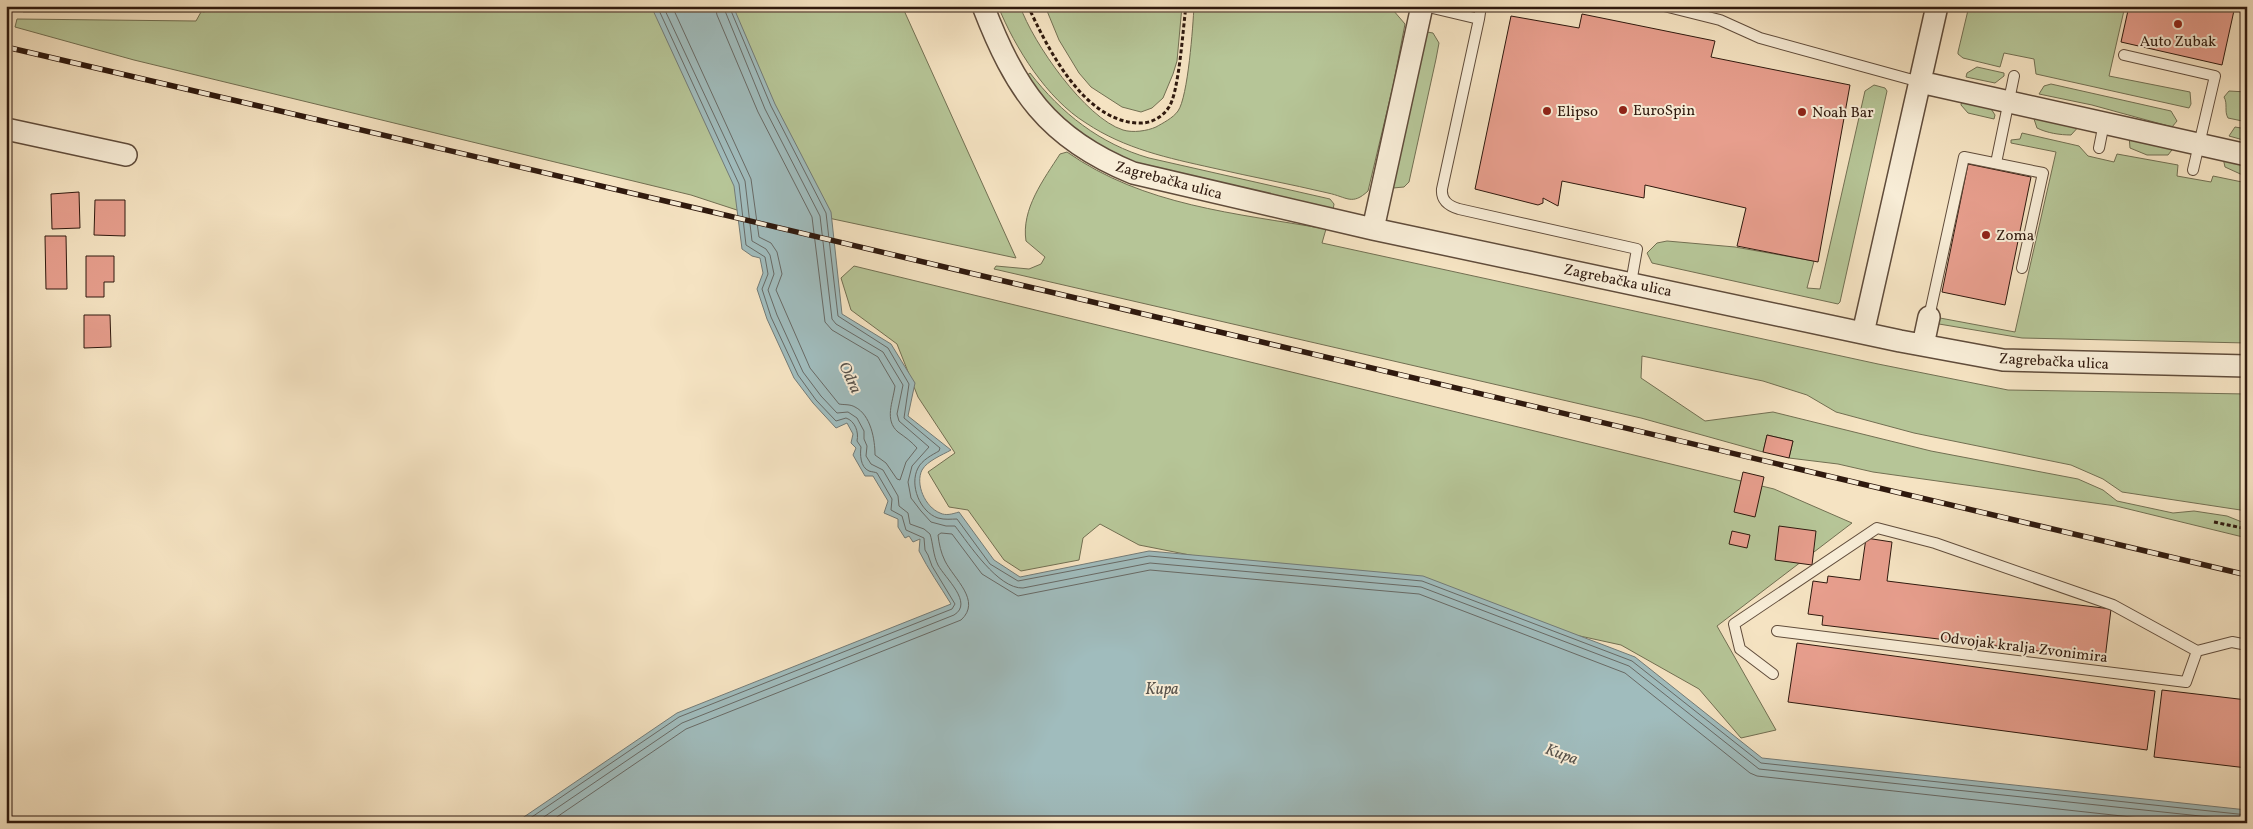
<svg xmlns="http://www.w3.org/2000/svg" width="2253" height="829" font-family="Vollkorn,serif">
<rect width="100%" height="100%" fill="#f5e3c2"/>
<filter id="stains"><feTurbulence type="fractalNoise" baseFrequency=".004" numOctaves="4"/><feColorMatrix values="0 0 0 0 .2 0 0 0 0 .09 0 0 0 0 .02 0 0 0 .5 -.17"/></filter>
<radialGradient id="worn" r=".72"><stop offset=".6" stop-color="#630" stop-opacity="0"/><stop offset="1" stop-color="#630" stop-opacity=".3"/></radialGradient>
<path fill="#b6c597" stroke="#726f52" d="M23,6H202L203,12L213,10V6H652L736,174L746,213L691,195L134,60L15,27L17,19L196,21L201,12H23Z
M724,6H902L1016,258L819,216Z
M998,6H1020C1033,43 1085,118 1123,130C1133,133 1147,131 1156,127C1163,123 1173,118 1178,111C1188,97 1193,26 1194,6H1378L1393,10L1405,24L1393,86L1368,191C1352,206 1347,197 1328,193C1290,184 1252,177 1213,168C1168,158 1125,149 1086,123C1047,99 1015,48 998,6Z
M1045,6H1182L1177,61L1173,74L1163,98L1152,108L1141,112L1122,107L1091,87L1079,73L1059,40Z
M1969,6H2125L2109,76L2190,92L2191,104L2189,108L2036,74L2034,59L2004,53L2000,67L1963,58L1958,54V52Z
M1427,32L1433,33L1439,43L1436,59L1409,182L1404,187L1393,188Z
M1977,67L2004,73V76L1995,83L1966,77L1967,73Z
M1030,73C1061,113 1100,144 1149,158L1330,199L1334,204L1333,210L1158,170L1116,156L1082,137L1055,114L1026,76Z
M2051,84L2171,111L2177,121L2172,127L2092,105L2039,94L2044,86Z
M1874,85L1885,88L1887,91L1840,302L1838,304L1652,263L1647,253L1657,243L1667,241L1735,247L1814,261L1807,288L1820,289L1865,91Z
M2229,91L2247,92V122L2228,118C2224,111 2228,104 2224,97Z
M1962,99L1988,104L1995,115L1994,119L1968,113L1961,105Z
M2033,116L2081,124L2071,135C2060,135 2047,133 2037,128Z
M2235,127L2247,129V141L2229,136Z
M2022,133L2079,146L2088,156L2114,162L2117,154L2178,165L2177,176L2211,182L2213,176L2247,183V343L2022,338L1939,324L1940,318L2015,332L2056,152L2011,143V140L2020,139Z
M2129,135L2175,146L2168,155H2147L2130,148Z
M1067,152C1144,206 1235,213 1326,229L1322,243L1878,364L2008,390L2247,394V511L2122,492L2103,479L2071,465L1914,433L1836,412L1807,395L1763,381L1642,356L1641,378L1705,421L1773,412L1931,451L2078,479L2103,490L2117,501L2173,513L2194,511L2227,516L2247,524V538L2116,506L1873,472L1838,464L1789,458L1793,441L1767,435L1763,452L1641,418L994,269L996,266L1029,269L1041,264L1045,257L1026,241C1021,209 1044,179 1060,154Z
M2223,158L2247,162V177L2225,167Z
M854,266L1774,489L1852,523L1717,626L1776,730L1741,738L1699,689L1621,645L1388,594L1139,545L1100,524L1083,538L1079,560L1021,571L1004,560L968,510L949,507L928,472L955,453L918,397L897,344L851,310L841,278Z"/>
<path fill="#a0bcbd" stroke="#737b77" d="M651,6H733L775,104L831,212L842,314L891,344L915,383L908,416L951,450C942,455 927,461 922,470C915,484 925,507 940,513C946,516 952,514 959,512L994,560L1020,577L1149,551L1423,576L1635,657L1762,758L2247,810V823H515L677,713L951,604C940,586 928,569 919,551L920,539L913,542L909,536L905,538L898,527V519L884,513L888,501L873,476H865L853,455L856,448L851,443L853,434L847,423L836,428L813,403L794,378L767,319L757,289L763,273L760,258L752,256L742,249L734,186Z"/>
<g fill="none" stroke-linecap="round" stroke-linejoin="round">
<path stroke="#686a66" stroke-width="1" d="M672,6L751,179L759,237L771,243L777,252L782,274L776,290L810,368L839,404C844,405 850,404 855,407C871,415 875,440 875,455L886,463L897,479L900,480L906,462L917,448C912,442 905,437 898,432C884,420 893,402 895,386L878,357L832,330L825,322L812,217L758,112L717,15L715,6
M723,6L765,109L820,216L832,319L836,324L883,352L903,385L897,414L899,421L929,447L912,466L908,482L911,498L921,511L931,522L946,526H955C969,544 998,589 1023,588L1150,563L1421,587L1629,666L1759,769L2247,821
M729,6L771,106L826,213L838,316L888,348L909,384L904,418L940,448L939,451C932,455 922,460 918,468C909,485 920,512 938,518C945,520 951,519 957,519L990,564L1018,581L1149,556L1422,581L1632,661L1761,763L2247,815
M523,823L679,717L952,609L955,604L932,566L928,555L925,550L924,538L906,530L902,516L891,510L892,499L877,473C875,472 872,472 869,471C860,467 860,454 861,447L857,441C859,432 855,421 846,418L836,421L816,400L798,375L771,317L762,289L768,274L765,257L746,245L739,184L657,6
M535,823L682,723L954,615C974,603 945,578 938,565C933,555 933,543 930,534L924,529L910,524L908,513L899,506L898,496L883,470L871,464L866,456L867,446L864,439V431L857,418L848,412L837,413L821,396L803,372L777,315L768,290L774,274L770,255L766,249L752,241L745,181L663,6
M548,823L686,729L961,620C982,601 954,579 945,561C941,553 939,544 938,535L941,533L952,534L982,574L1018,596L1150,570L1419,594L1625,673L1750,773L1757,776L2186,823"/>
</g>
<path fill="#e79e8d" stroke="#2f190e" d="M2129,6H2235L2222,65L2121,42Z
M1582,14L1715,41L1711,57L1850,85L1818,262L1737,246L1746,208L1645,185L1644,198L1562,181L1558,206L1543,198V203L1538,205L1475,189L1511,16L1579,28Z
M1968,164L2031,177L2005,305L1942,292Z
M79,192L80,228L52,229L51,194Z
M95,200H125V236L94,235Z
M45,236H66L67,289H46Z
M86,256H114V282H104V297H86Z
M84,315H110L111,347L84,348Z
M1767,435L1793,441L1789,458L1763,452Z
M1743,472L1764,477L1755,517L1734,512Z
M1779,526L1816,531L1812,565L1775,560Z
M1732,531L1750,535L1747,548L1729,544Z
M1866,538L1892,542L1887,581L2111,609L2105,659L1822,625L1823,616L1808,614L1813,581L1827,583L1828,576L1860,580Z
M1797,643L2155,691L2147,750L1788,702Z
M2162,690L2247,700V768L2154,757Z"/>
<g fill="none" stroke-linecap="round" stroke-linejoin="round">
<defs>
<path id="lane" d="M1424,6L1479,19L1481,6
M1664,6L1720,20L1760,38L1920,82
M1479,19L1442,189C1441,201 1449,206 1459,209L1637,249L1631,283
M2124,55L2215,76L2193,170
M2099,148L2104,123
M1996,163L2014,76
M1929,317L1964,157L2043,173L2022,268
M1777,631L2186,682L2197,651L2232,642L2247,645
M1773,674L1740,649L1734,624L1877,528L1935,543L2113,605L2197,651"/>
<path id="street" d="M983,6C1015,89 1047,138 1133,173L1373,229L1900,341L2003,360L2247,366
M1920,82L2247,155
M6,129L126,155
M1373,229L1422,6
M1863,333L1937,6
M1923,345L1929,317"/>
</defs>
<use href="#lane" stroke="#604c3b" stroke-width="12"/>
<use href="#street" stroke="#604c3b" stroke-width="24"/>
<path stroke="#2f190e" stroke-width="3" stroke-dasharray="4 2.5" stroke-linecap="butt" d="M1028,6C1048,49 1083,120 1137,123C1150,124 1162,118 1169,107C1179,92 1183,28 1186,6
M2214,522L2247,529"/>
<use href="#lane" stroke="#f8edd7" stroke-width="10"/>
<use href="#street" stroke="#f8edd7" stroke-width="21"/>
<defs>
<path id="rail" d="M6,47L708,211L2247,575"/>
</defs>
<use href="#rail" stroke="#2f190e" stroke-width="5.5"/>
<use href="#rail" stroke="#f8edd7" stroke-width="4" stroke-dasharray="11" stroke-linecap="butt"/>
</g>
<g fill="#8f2418" stroke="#f8edd7" stroke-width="2">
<circle cx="2178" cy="24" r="5"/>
<circle cx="1623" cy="110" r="5"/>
<circle cx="1547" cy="111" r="5"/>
<circle cx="1802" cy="112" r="5"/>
<circle cx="1986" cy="235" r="5"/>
</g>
<g text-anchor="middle" stroke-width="4" stroke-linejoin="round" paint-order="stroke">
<g font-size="15" fill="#2f190e" stroke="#f8edd7" text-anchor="start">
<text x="2178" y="46" text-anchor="middle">Auto Zubak</text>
<text x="1633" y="115">EuroSpin</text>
<text x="1557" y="116">Elipso</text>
<text x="1812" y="117">Noah Bar</text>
<text x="1996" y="240">Zoma</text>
</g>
<g font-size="15" fill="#2f190e" stroke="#f8edd7">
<text transform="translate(1169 180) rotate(15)" y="5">Zagrebačka ulica</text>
<text transform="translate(1618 280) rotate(12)" y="5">Zagrebačka ulica</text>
<text transform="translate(2054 361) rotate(3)" y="5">Zagrebačka ulica</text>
<text transform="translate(2024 647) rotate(7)" y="5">Odvojak kralja Zvonimira</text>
</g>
<g font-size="16" font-style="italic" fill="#57524b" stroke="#f8edd7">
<text transform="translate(851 377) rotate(65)" y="6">Odra</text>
<text x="1162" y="694">Kupa</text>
<text transform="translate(1562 753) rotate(20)" y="6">Kupa</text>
</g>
</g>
<rect width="2253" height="829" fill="none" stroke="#f5e3c2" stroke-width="25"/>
<rect x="8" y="8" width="2238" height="814" fill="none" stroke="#2f190e" stroke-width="2.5"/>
<rect x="12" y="12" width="2228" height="804" fill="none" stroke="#2f190e"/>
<rect width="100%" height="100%" filter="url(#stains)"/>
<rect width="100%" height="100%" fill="url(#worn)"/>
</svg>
